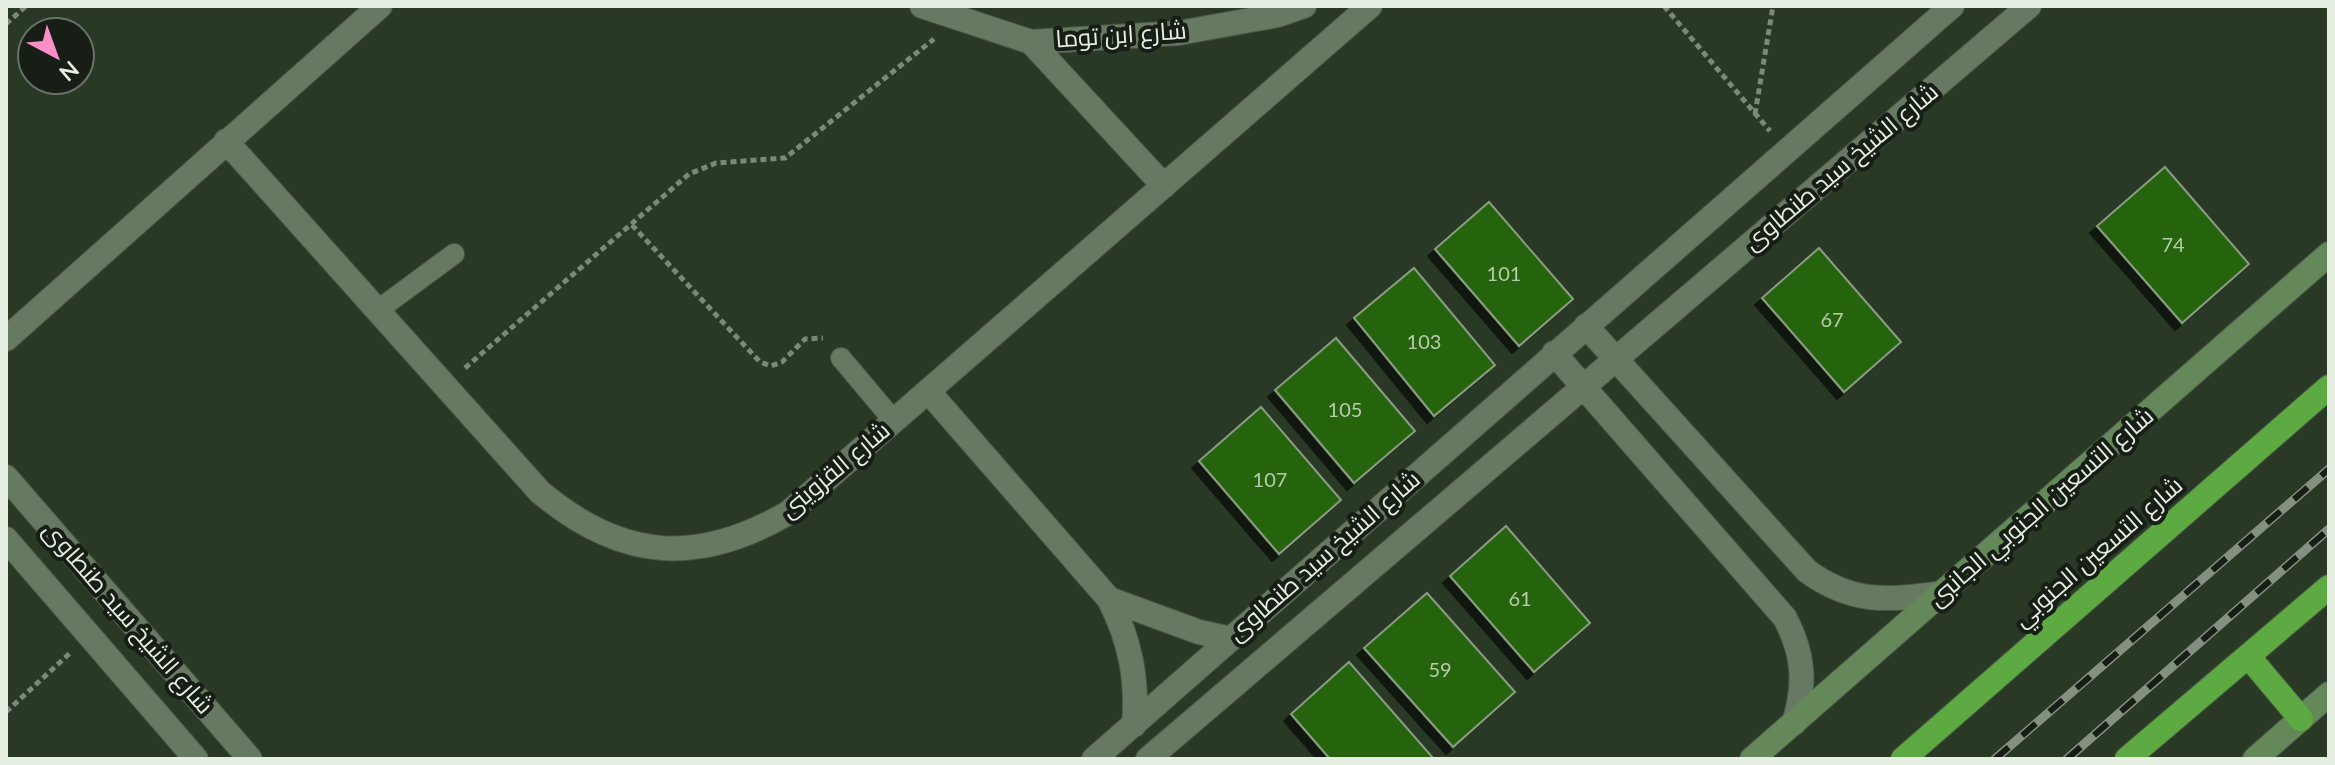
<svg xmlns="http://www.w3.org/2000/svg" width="2335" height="765" font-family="Lato,Cairo,sans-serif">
<defs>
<filter id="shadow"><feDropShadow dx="-7" dy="7" stdDeviation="0" flood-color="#0009"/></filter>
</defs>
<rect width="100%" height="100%" fill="#293925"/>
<path fill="#27630e" stroke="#8a9c85" stroke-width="2" filter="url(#shadow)" d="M2165,167L2249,264L2182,323L2097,226Z
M1489,202L1573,299L1519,346L1435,249Z
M1819,248L1901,342L1844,392L1762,298Z
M1414,268L1495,365L1434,416L1354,318Z
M1336,338L1415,431L1354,483L1275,390Z
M1261,407L1341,500L1279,554L1199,461Z
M1506,526L1590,623L1534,672L1450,576Z
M1427,593L1515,692L1453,747L1364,648Z
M1349,662L1434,759H1330L1291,714Z"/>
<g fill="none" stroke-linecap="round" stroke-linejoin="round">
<defs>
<path id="lane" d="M378,310L454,254
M841,358L894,421"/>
<path id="street" d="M922,6L1031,42L1179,33L1278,15L1304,6
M1031,42L1164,186
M226,141L540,492C621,560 697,566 788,513L1370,6
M1586,326L1807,571C1854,605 1888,600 1943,593
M6,339L380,6
M1554,353L1785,618C1804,654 1806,684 1794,723
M928,391L1109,599C1130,640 1138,679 1134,725
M6,477L250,759
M6,539L196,759
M1109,599L1199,632L1231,639
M1094,759L1952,6
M1148,759L2029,6"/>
<path id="secondary" d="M1752,759L2329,254
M2255,759L2329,694"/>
<path id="highway" d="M2248,656L2301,719
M1903,759L2329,387
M2127,759L2329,587"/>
</defs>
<use href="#lane" stroke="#495644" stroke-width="22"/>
<use href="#street" stroke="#495644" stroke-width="26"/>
<use href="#secondary" stroke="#495644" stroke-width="26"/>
<use href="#highway" stroke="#495644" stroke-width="26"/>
<path stroke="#7c8978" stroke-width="5" stroke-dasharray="6 4" stroke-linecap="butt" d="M1664,6L1770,131
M6,24L26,6
M1755,114L1773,6
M632,225L760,362L771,366L782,362L805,339L823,338
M465,368L689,174L716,163L785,158L934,39
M6,712L70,653"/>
<use href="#lane" stroke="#687963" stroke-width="20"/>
<use href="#street" stroke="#687963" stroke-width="24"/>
<use href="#secondary" stroke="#648859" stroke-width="24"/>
<use href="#highway" stroke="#5caa41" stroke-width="24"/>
<defs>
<path id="rail" d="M1995,759L2329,469
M2067,759L2329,529"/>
</defs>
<use href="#rail" stroke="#849180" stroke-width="9"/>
<use href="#rail" stroke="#171e15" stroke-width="6" stroke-dasharray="18" stroke-linecap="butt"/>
</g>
<g text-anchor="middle" stroke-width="8" stroke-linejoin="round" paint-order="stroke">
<g font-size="20" fill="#b6ccad">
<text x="2173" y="252">74</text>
<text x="1504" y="281">101</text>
<text x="1832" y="327">67</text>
<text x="1424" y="349">103</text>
<text x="1345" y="417">105</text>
<text x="1270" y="487">107</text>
<text x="1520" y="606">61</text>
<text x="1440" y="677">59</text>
</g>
<g font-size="24" fill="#e5efe2" stroke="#171e15">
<text transform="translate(1121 35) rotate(-4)" y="8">شارع ابن توما</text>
<text transform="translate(1841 167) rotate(-40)" y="8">شارع الشيخ سيد طنطاوى</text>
<text transform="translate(835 470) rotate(-40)" y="8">شارع القزوينى</text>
<text transform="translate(2041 507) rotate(-41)" y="8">شارع التسعين الجنوبي الجانبى</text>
<text transform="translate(2098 552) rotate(-41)" y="8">شارع التسعين الجنوبي</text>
<text transform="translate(1324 556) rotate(-41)" y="8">شارع الشيخ سيد طنطاوى</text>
<text transform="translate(128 618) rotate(49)" y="8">شارع الشيخ سيد طنطاوى</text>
</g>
</g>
<rect width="2335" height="765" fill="none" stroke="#e5efe2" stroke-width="16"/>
<g transform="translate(56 56) rotate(139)"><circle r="38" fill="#171e15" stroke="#697267" stroke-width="2"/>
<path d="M0-6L14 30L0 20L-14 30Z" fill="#fa8fc6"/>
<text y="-12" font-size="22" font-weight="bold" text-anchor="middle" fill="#e5efe2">N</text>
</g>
</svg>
